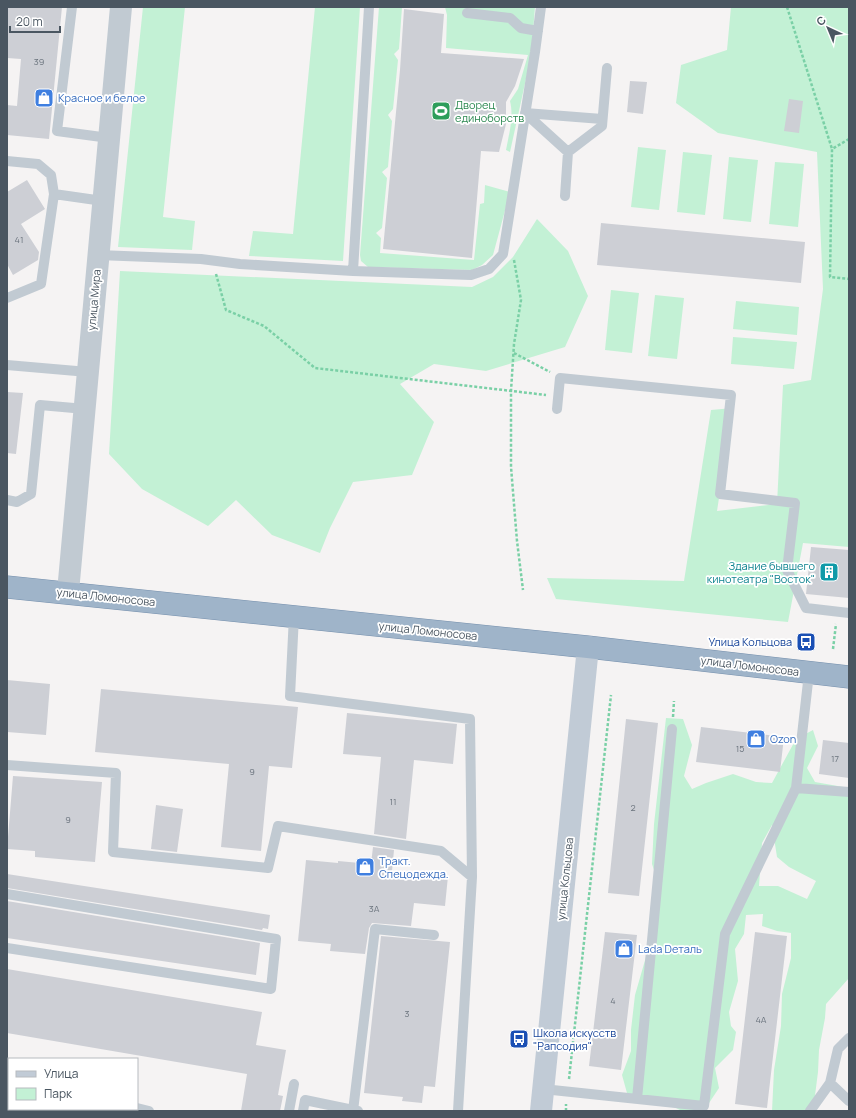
<svg xmlns="http://www.w3.org/2000/svg" width="856" height="1118" font-family="Manrope,sans-serif">
<rect width="100%" height="100%" fill="#f5f3f3"/>
<path fill="#c3f1d5" fill-rule="evenodd" d="M143,7H185L163,217L195,221L192,250L118,247Z
M315,7H360L343,261L249,256L253,231L293,234Z
M379,7H402L399,49L394,54L398,60L393,109L388,115L392,121L388,167L382,172L387,178L382,228L376,233L381,238L380,253L474,260L480,204L484,203L485,185L510,192L493,255L482,265L472,270L368,267L361,261L360,255Z
M445,7H535L531,56L510,152L506,150C509,134 514,117 510,101L518,89L528,55L446,48L447,15Z
M731,7H849V547L803,543L788,622L556,599L547,578L684,581L711,410L733,408L717,511L777,504L783,385L811,380L823,289L817,152L718,133L676,103L681,65L727,50Z
M638,147L666,150L659,210L631,207Z
M683,152L712,155L705,215L677,212Z
M729,157L758,160L751,222L723,219Z
M775,162L804,164L798,227L769,224Z
M537,219L568,251L588,296L565,347L486,371L434,364L400,384L434,422L412,475L353,482L330,528L320,553L272,535L236,500L208,526L142,489L109,454L120,271L472,287L493,277L513,257Z
M611,290L639,293L632,353L605,350Z
M655,295L684,298L677,359L648,356Z
M736,301L799,307L797,335L733,329Z
M733,337L797,342L794,369L731,364Z
M666,718L683,719L692,745L684,776L692,789L706,783L733,774L756,782L772,783L796,739L813,730L818,746L807,768L815,782L849,788V978L826,1004L825,1018L819,1050L818,1072L813,1111H772L774,1070L781,1026L782,994L791,958V933L777,931L762,926L763,914L746,915L744,934L735,949L738,981L729,1012L731,1026L736,1032L733,1050L715,1068L719,1088L705,1109L682,1111L672,1106L627,1093L622,1075L631,1051V1030L635,995L650,943L656,876L652,864L654,824ZM772,825L777,857L789,867L816,881L807,899L778,886H759L762,843Z"/>
<path fill="#cdcfd5" d="M7,7H62L49,139L7,135V105L17,106L21,59L7,58Z
M404,9L444,14L441,53L524,59L515,86L506,102V124L499,152L481,151L472,258L383,249L400,70Z
M630,81L647,82L643,114L627,112Z
M789,99L803,101L799,133L784,131Z
M27,180L45,209L21,224L39,252L38,260L13,275L7,264V192Z
M601,223L805,242L801,283L597,265Z
M7,392L23,393L16,454L7,453Z
M811,547L849,550V598L806,594Z
M7,680L50,684L46,735L7,732Z
M101,689L298,707L292,768L269,766L261,851L221,847L229,764L95,752Z
M347,713L457,724L453,764L414,760L406,839L374,834L381,757L343,754Z
M626,719L658,723L639,896L608,893Z
M701,727L784,737L780,772L696,762Z
M823,740L849,743V778L819,774Z
M13,776L102,782L95,862L35,857V851L7,849Z
M156,805L183,809L177,852L151,849Z
M373,847L394,850L392,871L448,876L445,906L414,903L411,926L372,923L369,928L365,954L330,951L331,944L298,941L306,860L338,863V861L371,864Z
M7,874L270,915L268,929L263,928L262,930L7,888Z
M7,901L260,943L256,975L7,938Z
M605,932L637,935L621,1070L589,1066Z
M755,932L787,936L767,1108L735,1104Z
M381,936L450,942L435,1087L424,1086L422,1103L402,1101L403,1097L364,1093Z
M7,969L262,1012L256,1045L286,1050L278,1095L283,1096L280,1111H241L247,1074L7,1033Z"/>
<g fill="none" stroke-linecap="round" stroke-linejoin="round">
<defs>
<path id="trunk" d="M7,587L588,647L849,677"/>
</defs>
<use href="#trunk" stroke="#7690ad" stroke-width="23"/>
<path stroke="#7ad0a6" stroke-width="2.5" stroke-dasharray="3 2" stroke-linecap="butt" d="M787,7L832,149
M849,139L832,149L830,277L849,279
M514,260L521,300L514,344L511,391V467L517,541L523,590
M216,274L226,310L264,326L315,368L546,395
M514,353L550,372
M833,649L836,624
M673,717L674,701
M569,1079L611,695
M566,1111V1104"/>
<path stroke="#c1cad2" stroke-width="10" d="M72,7L57,131L109,138
M467,13L510,18L521,28L538,31
M568,152L602,126L607,68
M7,161L38,164L51,175L54,194L103,201
M565,196L568,152L525,113L602,119
M98,255L201,259L240,264L353,271L471,275L489,269L503,254L535,52L541,7
M353,271L369,7
M7,298L41,284L54,194
M7,365L88,372
M557,409L560,378L731,395L720,494L795,503L787,570L806,608L849,613
M7,500L17,502L31,494L40,405L85,409
M7,765L116,773L113,852L268,868L278,826L441,851L472,877L470,719L290,696L294,616
M796,788L809,673
M7,894L276,939L271,989L7,948
M7,1081L9,1082
M830,1083L849,1101
M543,1089L704,1106L725,934L796,788L849,792
M637,1099L672,729
M137,1108L149,1111
M289,1111L294,1084
M303,1111L305,1100L358,1111
M353,1111L375,929L434,935
M458,1111L472,877
M810,1111L830,1083L838,1049L849,1038"/>
<path stroke="#c1cad2" stroke-width="22" d="M68,592L121,7"/>
<path stroke="#c1cbd6" stroke-width="22" d="M541,1111L588,647"/>
<use href="#trunk" stroke="#9fb4c9" stroke-width="22"/>
</g>
<defs>
<symbol id="shop-square" viewBox="-11 -11 22 22"><rect x="-9" y="-9" width="18" height="18" rx="4" fill="#3f7fe0" stroke="#fff"/><path d="M-5-2.5h2.3a2.7 3.5 0 0 1 5.4 0H5L5.5 6h-11ZM-1.5-2.5h3a1.5 2.3 0 0 0-3 0Z" fill="#fff"/></symbol>
<symbol id="stadium-square" viewBox="-11 -11 22 22"><rect x="-9" y="-9" width="18" height="18" rx="4" fill="#2e9e5b" stroke="#fff"/><path d="M0-5a6.5 5 0 1 0 0 10a6.5 5 0 1 0 0-10ZM-3.5-1.8h7v3.6h-7Z" fill="#fff"/></symbol>
<symbol id="building-square" viewBox="-11 -11 22 22"><rect x="-9" y="-9" width="18" height="18" rx="4" fill="#0f9aa8" stroke="#fff"/><path d="M-4-6H4V6H1V3H-1V6H-4ZM-2.5-4.3h1.7v1.8h-1.7ZM.8-4.3h1.7v1.8H.8ZM-2.5-1h1.7V.8h-1.7ZM.8-1h1.7V.8H.8Z" fill="#fff"/></symbol>
<symbol id="bus-square" viewBox="-11 -11 22 22"><rect x="-9" y="-9" width="18" height="18" rx="4" fill="#1a4fb4" stroke="#fff"/><path d="M-5-6H5V4H4V6H2V4H-2V6H-4V4H-5ZM-3.5-4V0h7V-4ZM-3.5 1.2v1.5H-2V1.2ZM2 1.2v1.5H3.5V1.2Z" fill="#fff"/></symbol>
</defs>
<g fill-rule="evenodd">
<use href="#shop-square" x="33" y="87" width="22" height="22"/>
<use href="#stadium-square" x="430" y="100" width="22" height="22"/>
<use href="#building-square" x="818" y="561" width="22" height="22"/>
<use href="#bus-square" x="795" y="631" width="22" height="22"/>
<use href="#shop-square" x="745" y="728" width="22" height="22"/>
<use href="#shop-square" x="354" y="856" width="22" height="22"/>
<use href="#shop-square" x="613" y="938" width="22" height="22"/>
<use href="#bus-square" x="508" y="1028" width="22" height="22"/>
</g>
<g text-anchor="middle" stroke-width="3.5" stroke-linejoin="round" paint-order="stroke">
<g font-size="9" fill="#6b747e">
<text x="39" y="65">39</text>
<text x="19" y="243">41</text>
<text x="740" y="752">15</text>
<text x="835" y="762">17</text>
<text x="252" y="775">9</text>
<text x="393" y="805">11</text>
<text x="633" y="811">2</text>
<text x="68" y="823">9</text>
<text x="374" y="912">3А</text>
<text x="613" y="1004">4</text>
<text x="407" y="1017">3</text>
<text x="761" y="1023">4А</text>
</g>
<g font-size="11" fill="#366cbe" stroke="#fff" text-anchor="start">
<text x="58" y="102">Красное и белое</text>
<text x="770" y="743">Ozon</text>
<text x="379" y="865">Тракт.<tspan x="379" dy="13">Спецодежда.</tspan></text>
<text x="638" y="953">Lada Dеталь</text>
</g>
<g font-size="11" fill="#27864d" stroke="#fff" text-anchor="start">
<text x="455" y="109">Дворец<tspan x="455" dy="13">единоборств</tspan></text>
</g>
<g font-size="11" fill="#4a5661" stroke="#fff">
<text transform="translate(94 300) rotate(-85)" y="4">улица Мира</text>
<text transform="translate(106 597) rotate(6)" y="4">улица Ломоносова</text>
<text transform="translate(428 631) rotate(6)" y="4">улица Ломоносова</text>
<text transform="translate(750 666) rotate(7)" y="4">улица Ломоносова</text>
<text transform="translate(565 879) rotate(-84)" y="4">улица Кольцова</text>
</g>
<g font-size="11" fill="#0d838f" stroke="#fff" text-anchor="end">
<text x="815" y="570">Здание бывшего<tspan x="815" dy="13">кинотеатра "Восток"</tspan></text>
</g>
<g font-size="11" fill="#164399" stroke="#fff" text-anchor="end">
<text x="792" y="646">Улица Кольцова</text>
<text x="533" y="1037" text-anchor="start">Школа искусств<tspan x="533" dy="13">"Рапсодия"</tspan></text>
</g>
</g>
<rect width="856" height="1118" fill="none" stroke="#4a5661" stroke-width="16"/>
<rect x="8" y="1058" width="130" height="52" fill="#ffffff" stroke="#b7bbc0"/>
<rect x="16" y="1071" width="20" height="6" fill="#c1cbd6" stroke="#b7bbc0"/>
<text x="44" y="1078" font-size="12" fill="#4a5661">Улица</text>
<rect x="16" y="1088" width="20" height="12" fill="#c3f1d5" stroke="#b7bbc0"/>
<text x="44" y="1098" font-size="12" fill="#4a5661">Парк</text>
<g transform="translate(828 28) rotate(316)" stroke="#ffffff" stroke-width="3" paint-order="stroke">
<path d="M0-3L7 15L0 10L-7 15Z" fill="#4a5661"/>
<text y="-6" font-size="11" font-weight="bold" text-anchor="middle" fill="#4a5661">С</text>
</g>
<path d="M10 26v6h50v-6" fill="none" stroke="#4a5661" stroke-width="2"/>
<text x="16" y="26" font-size="12" fill="#4a5661" stroke="#ffffff" stroke-width="3" paint-order="stroke">20 m</text>
</svg>
